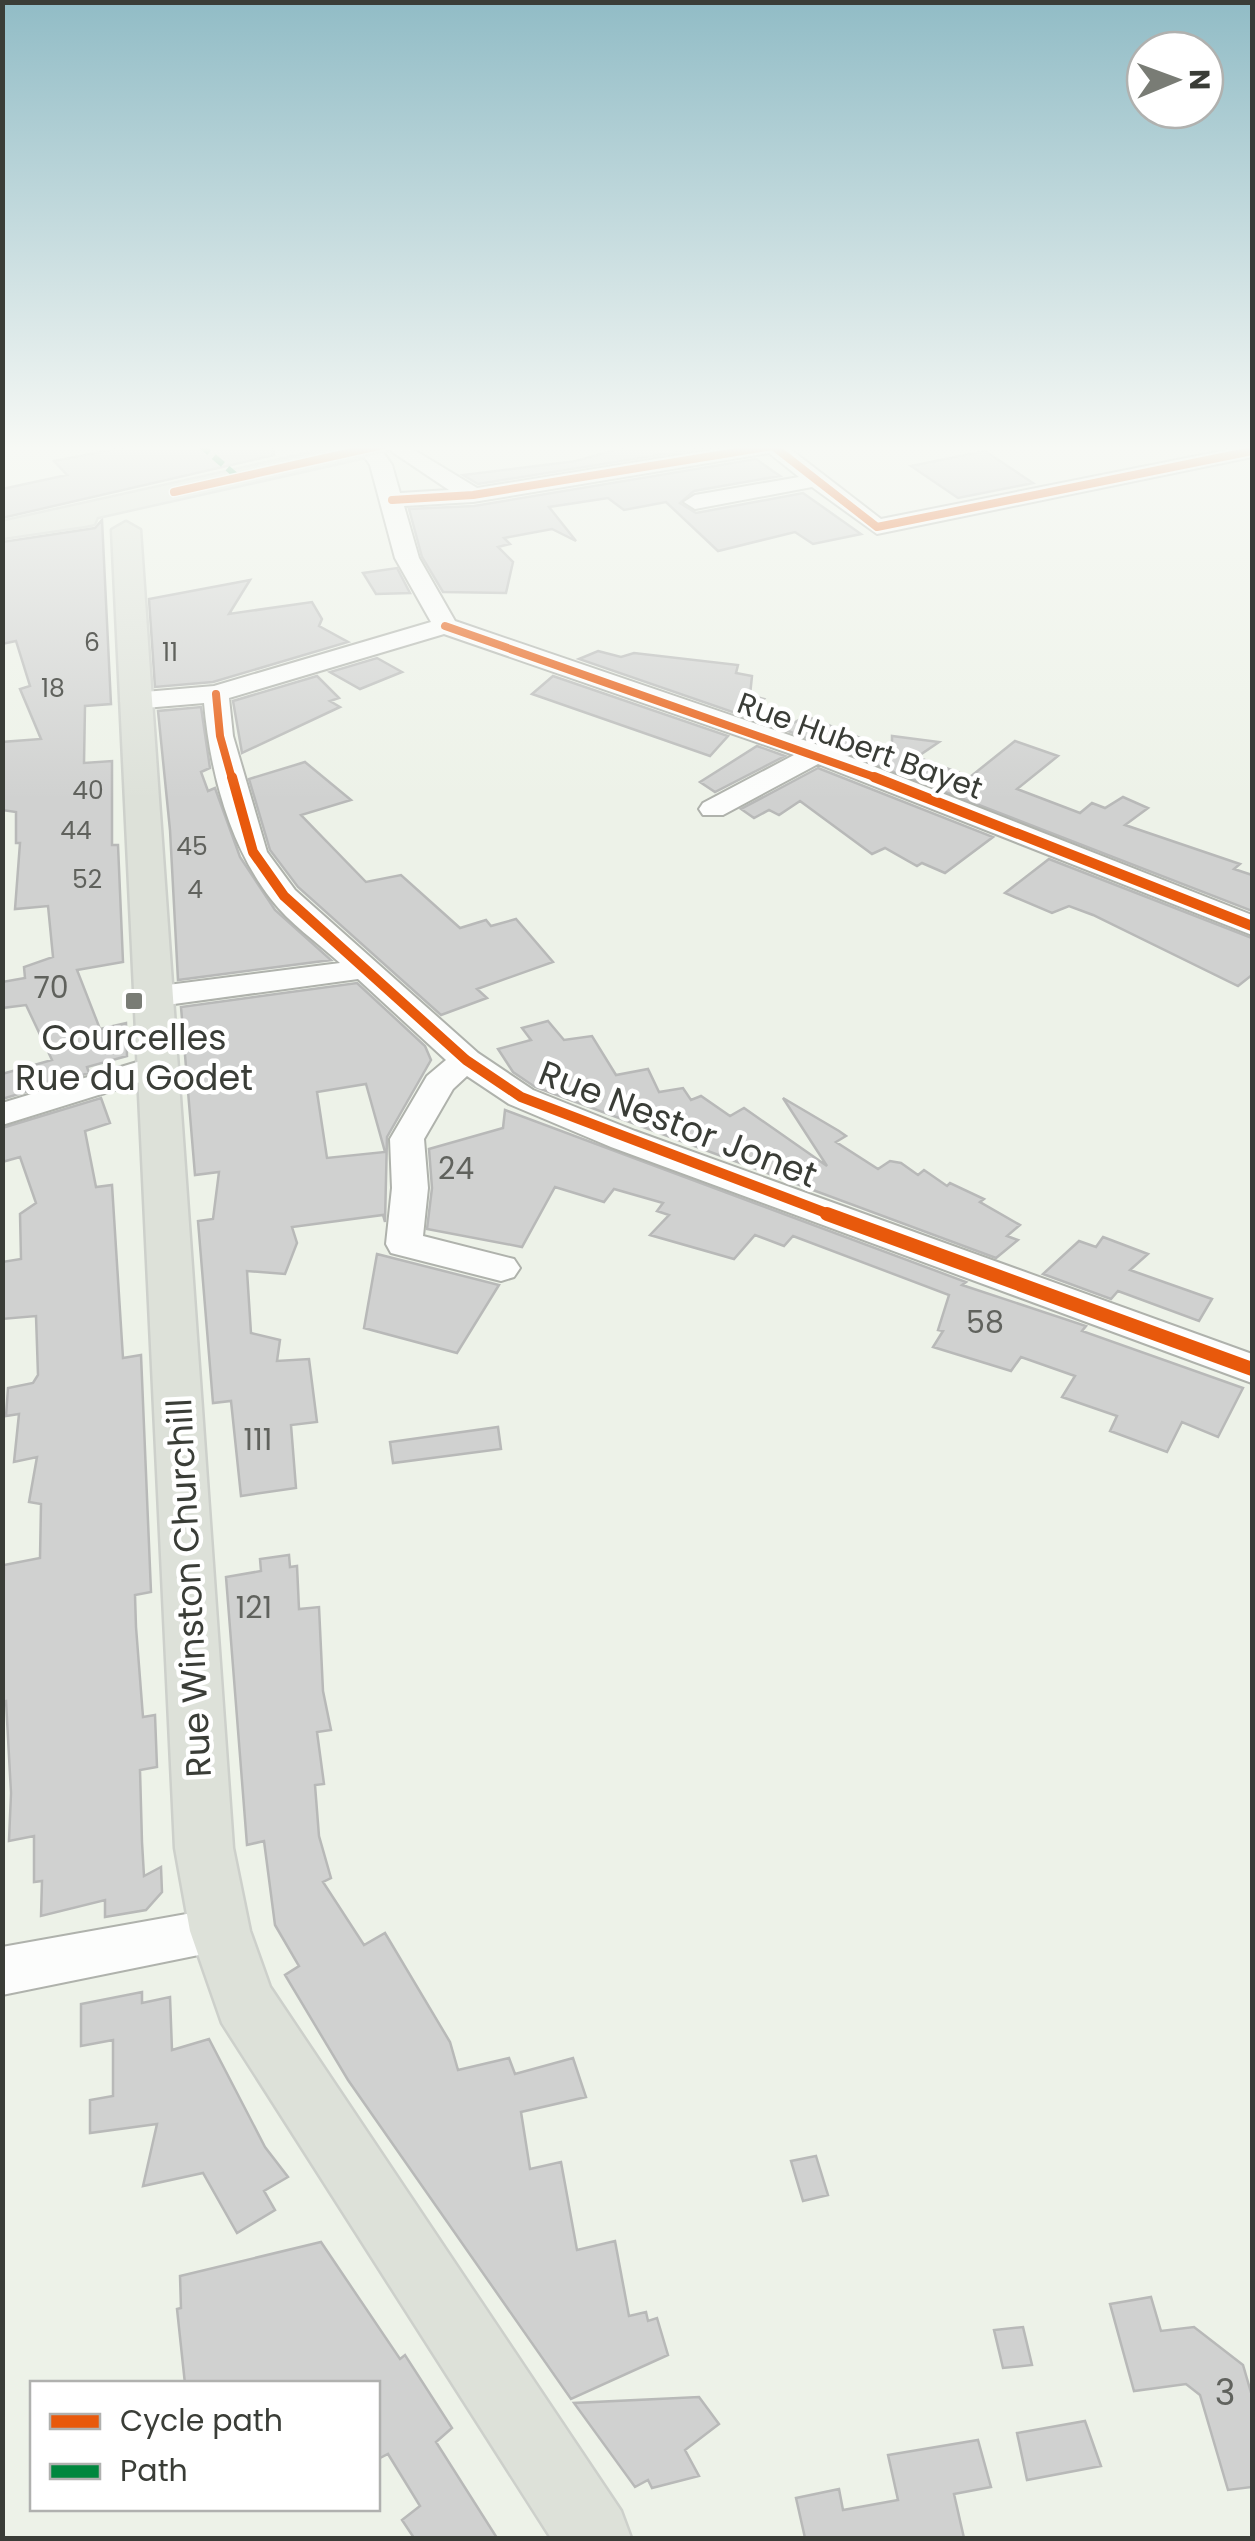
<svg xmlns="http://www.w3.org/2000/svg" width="1255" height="2541" font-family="Poppins,sans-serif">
<rect width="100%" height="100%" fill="#edf2e8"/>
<path fill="#d0d1d0" stroke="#b8b9b8" stroke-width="2.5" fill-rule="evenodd" d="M137,445H273L274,455L2,518V489L67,475L54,461Z
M633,445H721L478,484L463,475L576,461Z
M985,451L1033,483L958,498L911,466Z
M756,459L780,476L694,491L680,503L696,513L803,493L861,534L813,544L795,532L718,551L666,502L624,510L608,498L549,507L576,541L552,529L504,538L510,544L498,547L513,562L506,593L443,592L422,557L409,509L474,506Z
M102,520L111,704L85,706L84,763L112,761V845H118L123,962L77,970L100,1029L126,1023L127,1056L87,1067L89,1073L2,1099V1074L52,1060L26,1005L2,1008V982L25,978L24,967L53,957L48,906L15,909L20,843H16V812L2,810V742L41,739L20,689L30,686L16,641L2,644V542L95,528Z
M397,568L410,593L376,594L363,573Z
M250,580L229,614L312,602L322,619L319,626L348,642L213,682L155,687L149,599Z
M598,651L621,657L634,653L738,665L736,673L752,676L750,695L764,699L747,717L579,659Z
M377,658L402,672L360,689L330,672Z
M317,676L339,698L330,701L340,707L242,753L233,701Z
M553,676L728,736L710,756L532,694Z
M201,707L210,768L201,772L208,791L215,788L240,857L275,910L331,960L178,980L170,830L158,711Z
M806,716L892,751V736L939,742L917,757L970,777L1015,741L1058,756L1017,789L1080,813L1092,803L1105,808L1123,797L1148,808L1125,825L1240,864L1234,869L1252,875V911L783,729Z
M757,746L785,756L715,792L700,782Z
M305,762L351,800L301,815L366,882L401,875L460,928L486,920L491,926L516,919L553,962L477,989L487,998L441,1015L298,887L270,850L249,779Z
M818,768L993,837L945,873L922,863L917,866L885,848L872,854L800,801L779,815L769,810L754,818L741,809Z
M1049,859L1252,938V975L1238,986L1093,915L1069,906L1052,913L1005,893Z
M357,983L425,1046L431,1060L387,1137L385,1222L383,1215L292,1227L297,1243L285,1274L247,1271L251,1333L280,1340L277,1361L309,1359L317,1422L291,1425L296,1488L241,1496L231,1401L213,1403L198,1221L213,1219L219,1172L195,1175L181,1007ZM366,1084L385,1152L327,1158L317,1092Z
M548,1021L564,1040L592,1036L616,1075L648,1069L659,1092L683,1088L691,1100L701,1096L730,1116L744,1108L827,1166L783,1098L839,1131L846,1136L836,1142L878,1169L890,1161L901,1163L918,1175L924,1170L947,1186L950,1183L984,1199L980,1202L1020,1225L1007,1236L1018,1240L996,1258L535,1087L513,1072L498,1049L531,1040L522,1028Z
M101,1098L110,1123L85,1131L96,1187L112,1185L123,1358L141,1355L151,1592L135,1595L136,1627L143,1717L155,1715L157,1767L140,1770L142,1842L144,1876L161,1867L162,1892L146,1910L105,1917V1900L41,1916L42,1881L34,1882V1836L9,1841L11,1793L6,1701L2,1702L4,1565L40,1558L41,1504L29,1502L37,1457L14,1462L19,1414L6,1416L8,1388L33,1383L38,1375L36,1316L2,1319V1262L21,1259L20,1214L36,1203L20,1157L2,1162V1128Z
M505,1110L966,1282L962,1285L1086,1326L1082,1331L1243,1388L1218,1437L1182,1422L1167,1452L1110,1431L1117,1416L1062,1397L1075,1376L1021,1357L1011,1371L933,1347L943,1331L938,1330L949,1295L793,1236L784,1246L755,1235L734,1259L650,1235L669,1215L657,1211L663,1203L614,1189L604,1202L555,1187L522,1247L427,1229L432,1188L429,1149L503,1128Z
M1103,1237L1148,1254L1130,1270L1212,1299L1199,1321L1118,1291L1111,1299L1043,1274L1079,1241L1096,1247Z
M377,1254L499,1285L457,1353L364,1328Z
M498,1427L501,1449L393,1463L390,1442Z
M289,1555L290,1567L297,1566L299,1609L319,1607L323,1691L331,1730L317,1732L324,1784L315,1785L319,1836L331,1878L323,1882L364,1945L385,1933L450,2042L458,2070L509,2058L515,2074L573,2058L586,2097L521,2112L530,2169L561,2162L577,2250L615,2241L629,2316L646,2312L648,2321L657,2318L668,2355L571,2399L348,2080L285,1975L299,1966L275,1925L264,1841L247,1845L226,1577L261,1571L260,1559Z
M142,1992V2003L170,1997L172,2050L209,2039L265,2147L288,2177L264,2191L275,2210L237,2233L203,2173L143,2186L157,2124L90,2133V2100L113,2096V2040L81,2046V2004Z
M816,2156L828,2195L803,2201L791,2161Z
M321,2242L400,2359L405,2355L452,2428L436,2442L497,2538H414L402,2520L420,2506L388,2454L378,2459V2384H185L177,2309L181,2308L180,2276Z
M1151,2297L1161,2331L1194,2327L1243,2365L1252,2396V2487L1228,2490L1200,2395L1186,2384L1134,2391L1110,2304Z
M1023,2327L1032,2365L1003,2368L994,2330Z
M699,2397L719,2424L685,2450L699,2476L652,2488L648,2480L635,2487L574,2403Z
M1085,2421L1101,2466L1027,2480L1017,2433Z
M978,2440L991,2487L954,2494L964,2538H805L796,2498L839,2489L843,2510L898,2500L888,2455Z"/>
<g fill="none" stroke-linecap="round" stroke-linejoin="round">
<defs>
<path id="minor" d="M362,445H378L392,465L400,493L449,490L382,445H406L477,488L742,445H785L881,519L1252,445V457L877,534L812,487L695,509L684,502L695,495L799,477L769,453L473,502L404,506L419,558L455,621L827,748L1252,915V935L818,764L723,815H703L699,809L703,803L794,755L444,634L229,698L233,736L267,852L295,890L478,1053L533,1090L635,1131L1252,1354V1383L611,1147L509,1104L467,1076L453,1089L424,1139L428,1188L423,1236L514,1259L520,1268L514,1277L501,1281L391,1253L386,1244L392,1188L390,1139L427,1076L446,1060L358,979L152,1007L141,1004L136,997L152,987L340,963C317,942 289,923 271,899C229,845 210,771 204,703L133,709L120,701L133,693L214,686L431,622L395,558L370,465L359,449Z
M157,1056L169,1059L174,1066L169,1073L2,1125V1103Z
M220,1908L238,1915L245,1931L238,1947L2,1995V1947Z"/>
<path id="major" d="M348,445H396L383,453L97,517L94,524L84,526L2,538V522Z
M126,522L140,530L233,1848L250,1931L270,1987L621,2511L631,2538H551L222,2023L190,1931L175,1848L112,530Z"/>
</defs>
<use href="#minor" stroke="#afb2ac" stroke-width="4"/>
<use href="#major" stroke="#cdd0cb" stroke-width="5"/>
<use href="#minor" fill="#fcfdfc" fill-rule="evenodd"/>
<use href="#major" fill="#dde1d9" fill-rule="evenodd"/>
<path stroke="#00873e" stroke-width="6" stroke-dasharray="12 6" stroke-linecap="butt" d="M200,445L239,478"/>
<defs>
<path id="cycleway-far2" d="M174,492L383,445
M392,500L473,495L773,446L877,527L1252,451
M445,626L880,779
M216,694L220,736L232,779"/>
<path id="cycleway-far1" d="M232,777L253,852L284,896L466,1060L521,1097L834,1216
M874,777L1252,926"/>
<path id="cycleway" d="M827,1214L1252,1369"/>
</defs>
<use href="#cycleway-far2" stroke="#fff" stroke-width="11"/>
<use href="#cycleway-far1" stroke="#fff" stroke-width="15"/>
<use href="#cycleway" stroke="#fff" stroke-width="20"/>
<use href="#cycleway-far2" stroke="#e8590c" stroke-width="8"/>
<use href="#cycleway-far1" stroke="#e8590c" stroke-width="10"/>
<use href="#cycleway" stroke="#e8590c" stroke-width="14"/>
</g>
<linearGradient id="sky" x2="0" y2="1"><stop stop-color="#91bcc6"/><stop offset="0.56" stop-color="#f7f9f5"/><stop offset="1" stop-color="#f7f9f5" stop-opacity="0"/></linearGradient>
<rect width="1255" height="800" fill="url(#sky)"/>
<rect fill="#797c75" stroke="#fff" stroke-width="4" x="124" y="991" width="20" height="20" rx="5"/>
<g text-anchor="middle" stroke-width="9" stroke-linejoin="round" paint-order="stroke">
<g font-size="25" fill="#60625d">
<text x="92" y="651">6</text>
<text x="170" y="661">11</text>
<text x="53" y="697">18</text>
<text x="88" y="799">40</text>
<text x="76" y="839">44</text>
<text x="192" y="855">45</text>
<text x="87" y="888">52</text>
<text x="195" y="898">4</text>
</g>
<g font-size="30" fill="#3a3d37" stroke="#fff">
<text transform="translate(860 746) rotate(20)" y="10">Rue Hubert Bayet</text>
</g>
<g font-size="30" fill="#60625d">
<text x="51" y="998">70</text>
<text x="456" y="1179">24</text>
<text x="985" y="1333">58</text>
<text x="258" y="1450">111</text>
<text x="254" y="1618">121</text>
</g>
<g font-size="35" fill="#3a3d37" stroke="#fff">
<text x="134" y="1050">Courcelles<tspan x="134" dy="40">Rue du Godet</tspan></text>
</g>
<g font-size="35" fill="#3a3d37" stroke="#fff">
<text transform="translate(678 1124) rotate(21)" y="12">Rue Nestor Jonet</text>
<text transform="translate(189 1588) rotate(-93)" y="12">Rue Winston Churchill</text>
</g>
<g font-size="35" fill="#60625d">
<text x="1225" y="2405">3</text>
</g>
</g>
<rect width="1255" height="2541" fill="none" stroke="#3a3d37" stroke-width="10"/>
<rect x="30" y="2381" width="350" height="130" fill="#ffffff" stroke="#b0b1af" stroke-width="2.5"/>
<rect x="50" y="2414" width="50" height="15" fill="#e8590c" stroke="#b0b1af" stroke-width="2.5"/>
<text x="120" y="2431" font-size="30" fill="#3a3d37">Cycle path</text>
<rect x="50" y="2464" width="50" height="15" fill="#00873e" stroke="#b0b1af" stroke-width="2.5"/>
<text x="120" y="2481" font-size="30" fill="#3a3d37">Path</text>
<g transform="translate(1175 80) rotate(89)"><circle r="48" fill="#ffffff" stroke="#b0b1af" stroke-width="2.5"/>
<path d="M0-8L18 38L0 25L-18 38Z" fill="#797c75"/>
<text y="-15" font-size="28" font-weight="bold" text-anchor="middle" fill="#3a3d37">N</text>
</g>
</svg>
